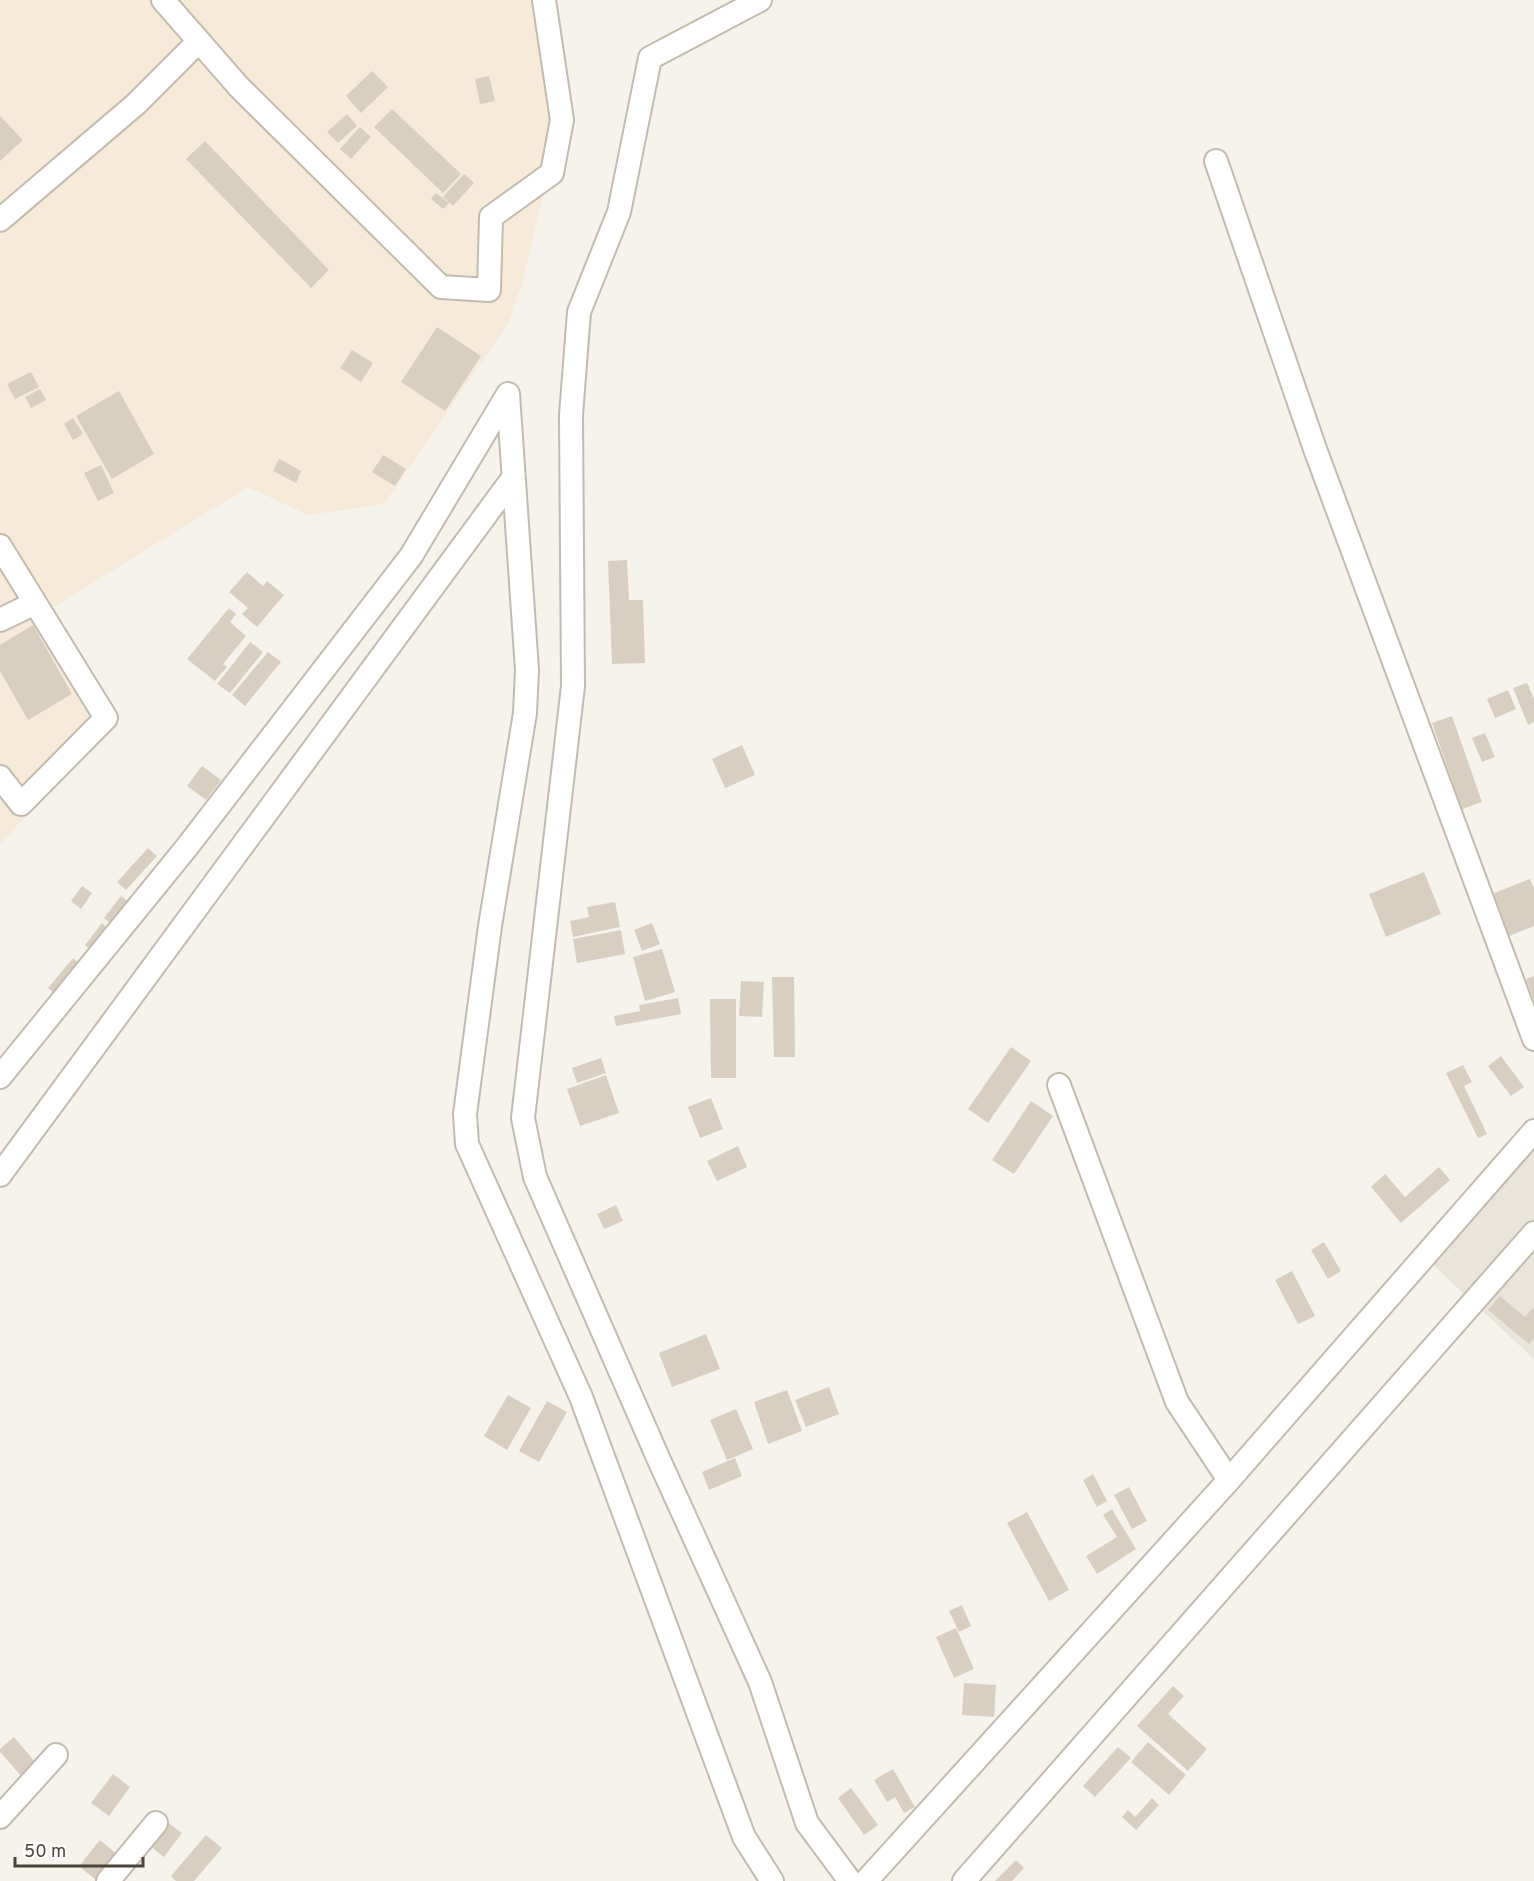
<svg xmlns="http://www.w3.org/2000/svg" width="1534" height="1881" font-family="Overpass,sans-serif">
<rect width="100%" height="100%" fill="#f6f3ec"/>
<path fill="#eae5da" d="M1534,1150V1359L1430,1262Z"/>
<path fill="#f7ead8" d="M0,0H537L559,127L523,281L509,322L384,504L308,515L248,487L42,614L105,732L0,844Z"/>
<path fill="#d8cfc1" d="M372,71L388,87L361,113L346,96Z
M489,76L495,101L480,104L475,79Z
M392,109L461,174L443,193L374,127Z
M347,114L357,126L338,143L327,132Z
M0,116L23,140L0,161Z
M360,127L371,137L351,159L340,149Z
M205,141L329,270L311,288L186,159Z
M464,174L474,183L453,206L443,197Z
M436,193L449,203L443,209L431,199Z
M437,327L481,356L445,411L401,382Z
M352,350L373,363L361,382L340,368Z
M31,372L39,387L15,399L7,384Z
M40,389L46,400L31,408L25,397Z
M119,391L154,454L112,479L76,416Z
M73,418L83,434L73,440L64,424Z
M383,455L406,469L395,486L372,472Z
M279,459L301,471L296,483L273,471Z
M101,465L114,493L98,501L84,473Z
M627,560L629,600H643L645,663L612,664L608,561Z
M247,572L263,586L267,581L284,595L257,627L242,614L248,608L229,592Z
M229,608L236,614L230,622L246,636L223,664L227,667L215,681L187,659Z
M33,625L72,694L28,720L0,671V645Z
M250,642L263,652L230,693L217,684Z
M268,652L281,662L245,706L232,695Z
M1527,683L1534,699V722L1528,725L1513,688Z
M1508,690L1516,709L1495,718L1487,699Z
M1452,716L1482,802L1462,809L1432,723Z
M1485,733L1495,757L1482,762L1472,738Z
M742,745L755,775L725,788L712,759Z
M202,766L221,780L206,800L187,786Z
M148,848L157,856L126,890L117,882Z
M1424,872L1441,914L1386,937L1369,894Z
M1530,879L1534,889V926L1509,936L1494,893Z
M82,886L92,893L81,909L71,901Z
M121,896L131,903L114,926L104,918Z
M615,902L620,927L573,937L570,921L589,917L587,907Z
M102,923L110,930L93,952L85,945Z
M652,923L660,944L642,951L634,930Z
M621,930L625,954L577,963L573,939Z
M662,949L675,992L645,1001L633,957Z
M73,958L83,967L59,997L48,988Z
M1534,976V1001L1526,979Z
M772,977H794L795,1057H774Z
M741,981L764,982L762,1017L739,1016Z
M678,998L681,1014L616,1026L614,1016L640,1011L639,1005Z
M710,999H736V1078H711Z
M1011,1047L1031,1061L988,1123L968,1109Z
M1501,1056L1524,1087L1511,1096L1488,1066Z
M601,1058L606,1073L577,1083L572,1068Z
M1463,1065L1472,1082L1464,1086L1487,1134L1478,1138L1446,1073Z
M606,1075L619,1113L580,1126L567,1089Z
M711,1098L723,1129L700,1138L688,1107Z
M1031,1101L1053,1116L1014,1174L992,1160Z
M738,1146L747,1167L717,1181L707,1161Z
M1439,1167L1450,1180L1401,1223L1371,1187L1385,1174L1405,1197Z
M616,1205L623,1221L604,1229L597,1214Z
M1324,1242L1341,1271L1328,1279L1311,1250Z
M1292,1271L1315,1316L1298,1324L1275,1280Z
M1500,1296L1525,1317L1534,1307V1338L1529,1344L1488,1310Z
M706,1334L720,1369L672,1387L659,1353Z
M829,1387L839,1414L806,1427L795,1400Z
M787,1390L802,1431L768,1444L754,1402Z
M508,1395L531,1408L507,1450L484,1436Z
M547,1401L567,1412L539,1462L519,1451Z
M736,1409L753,1449L727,1460L710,1420Z
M735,1458L742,1476L709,1490L702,1472Z
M1093,1474L1107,1501L1097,1507L1083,1480Z
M1129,1487L1147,1521L1132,1529L1114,1495Z
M1112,1509L1136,1549L1097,1574L1086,1556L1117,1537L1103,1515Z
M1027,1512L1069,1590L1049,1601L1007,1523Z
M962,1605L971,1626L959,1632L949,1611Z
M956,1628L974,1669L954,1678L936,1637Z
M964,1683L996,1685L994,1717L962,1715Z
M1173,1686L1184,1696L1168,1714L1207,1749L1188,1771L1137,1726Z
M14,1737L36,1763L21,1776L0,1752V1749Z
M1148,1742L1186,1775L1169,1795L1131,1762Z
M1118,1747L1131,1758L1095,1797L1083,1786Z
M893,1769L915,1807L904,1813L895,1797L887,1802L874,1780Z
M113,1774L130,1787L109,1816L91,1803Z
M851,1788L878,1825L864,1835L838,1798Z
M1152,1798L1159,1805L1136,1830L1122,1817L1128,1810L1135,1817Z
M167,1822L182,1833L164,1857L150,1846Z
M206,1835L222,1848L194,1881H176L171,1876Z
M100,1840L119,1856L97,1881L79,1866Z
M1016,1860L1024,1868L1012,1881H995Z"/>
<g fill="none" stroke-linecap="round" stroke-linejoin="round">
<defs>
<path id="minor" d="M163,0L239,87L441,287L489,290L491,217L552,173L562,120L544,0
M760,0L650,58L619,212L579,312L571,415L573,686L523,1118L535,1177L659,1460L760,1682L807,1823L850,1881
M1216,161L1315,449L1534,1039
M0,220L136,104L199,41
M508,394L527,670L525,713L490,926L465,1114L467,1144L581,1397L744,1837L772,1881
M0,546L106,718L21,804L0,777
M0,620L35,603
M0,1077L187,847L411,556L508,394
M1059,1085L1177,1402L1229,1480
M0,1175L513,478
M0,1817L56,1755
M108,1881L156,1823
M866,1881L1229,1480L1534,1131
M964,1881L1534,1233"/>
</defs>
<use href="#minor" stroke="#c2bbae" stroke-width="26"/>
<use href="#minor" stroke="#fff" stroke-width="22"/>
</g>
<path d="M15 1857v9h128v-9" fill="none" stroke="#4b4439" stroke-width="3"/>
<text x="24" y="1857" font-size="18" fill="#4b4439" stroke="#ffffff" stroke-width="4.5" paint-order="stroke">50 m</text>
</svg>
